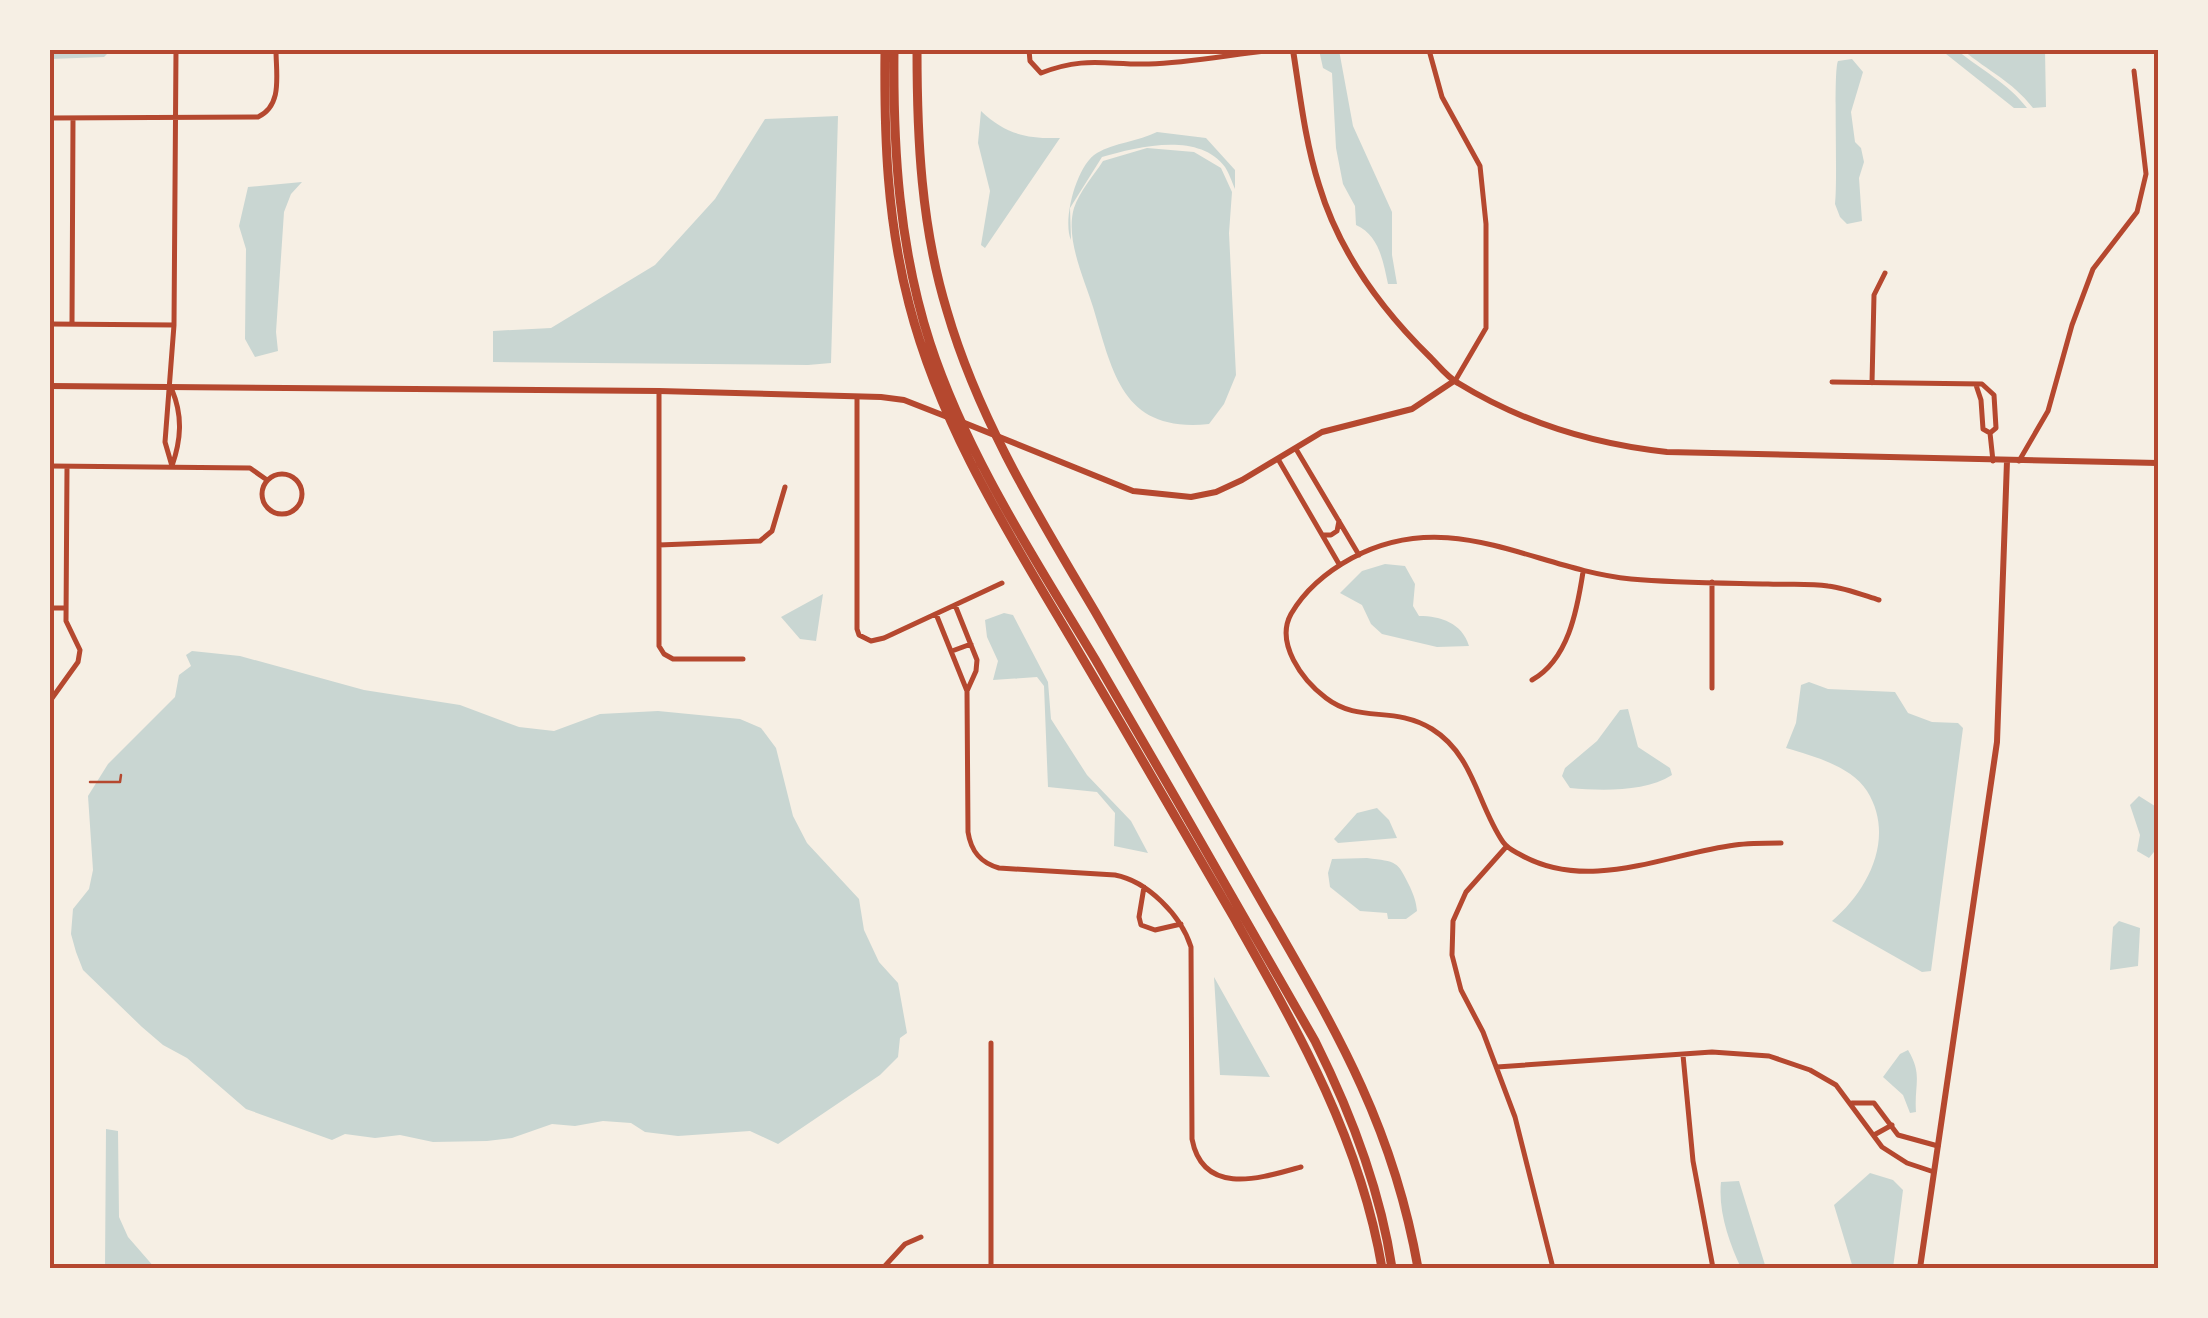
<svg xmlns="http://www.w3.org/2000/svg" width="2208" height="1318" font-family="Lato,sans-serif">
<rect width="100%" height="100%" fill="#f6efe4"/>
<path fill="#c9d6d2" d="M50,50H111L104,57L50,59Z
M1319,50H1339L1353,126L1392,212V255L1397,284H1388C1383,261 1379,235 1356,225L1355,206L1343,184L1336,148L1332,73L1323,68Z
M1941,50H1957C1981,70 2008,83 2027,108H2014Z
M1963,50H2045L2046,107L2033,108C2011,80 1989,72 1963,50Z
M1852,59L1863,72L1851,112L1855,142L1861,148L1864,162L1859,178L1862,221L1847,224L1840,217L1835,204C1838,179 1833,71 1838,61Z
M981,111C1005,134 1027,139 1060,138L985,248L981,245L990,191L978,143Z
M838,116L831,363L808,365L493,362V331L551,328L655,265L715,199L765,119Z
M1157,132L1206,138L1235,170V189C1232,182 1229,173 1225,167C1199,131 1136,147 1102,157L1070,208L1071,240C1062,220 1077,164 1097,153C1114,143 1139,141 1157,132Z
M1147,148L1194,152L1221,168L1232,192L1229,233L1236,375L1224,404L1209,424C1122,433 1113,373 1093,307C1084,278 1065,239 1074,208C1079,192 1094,175 1103,161Z
M302,182L291,194L284,212L276,332L278,351L255,357L245,339L246,249L239,226L248,187Z
M1385,564L1405,566L1415,584L1413,606L1419,616C1441,616 1462,623 1469,646L1437,647L1382,634L1371,624L1362,605L1340,593L1362,571Z
M823,594L816,641L800,639L781,617Z
M1004,613L1013,615L1048,682L1051,719L1087,775L1131,821L1148,853L1114,846L1115,813L1097,792L1048,787L1044,686L1037,677L993,680L998,661L987,637L985,620Z
M192,651L240,656L364,690L460,705L519,727L554,731L600,714L658,711L740,719L761,728L776,748L793,816L807,843L859,899L864,930L879,962L898,983L907,1033L900,1038L898,1057L880,1075L778,1144L750,1131L678,1136L645,1132L631,1123L603,1121L575,1126L552,1124L512,1138L487,1141L433,1142L400,1135L375,1138L345,1134L332,1140L246,1109L187,1058L163,1045L142,1027L83,970L76,952L71,934L73,909L89,889L93,870L88,796L108,764L175,697L179,675L191,666L186,655Z
M1809,682L1828,689L1895,692L1908,713L1932,722L1958,723L1963,728L1931,971L1922,972L1832,921C1868,891 1896,837 1867,791C1851,766 1813,756 1786,748L1796,723L1801,685Z
M1628,709L1638,747L1670,768L1672,775C1645,792 1602,791 1570,788L1562,776L1565,768L1597,741L1620,710Z
M2139,796L2158,808V847L2149,858L2137,851L2140,835L2130,805Z
M1377,808L1389,820L1397,838L1338,843L1334,839L1357,813Z
M1367,858C1397,862 1397,860 1410,887C1414,896 1416,901 1417,911L1406,919H1388L1387,913L1360,911L1330,887L1328,873L1332,859Z
M2119,921L2140,928L2138,966L2110,970L2113,927Z
M1214,977L1270,1077L1220,1075Z
M1908,1050C1923,1075 1914,1084 1916,1112L1910,1113L1903,1095L1883,1077L1900,1054Z
M106,1129L118,1131L119,1217L128,1237L155,1268H105Z
M1870,1173L1893,1180L1903,1190L1893,1268H1853L1834,1205Z
M1739,1181L1765,1265L1741,1268C1729,1242 1718,1211 1721,1182Z"/>
<g fill="none" stroke-linecap="round" stroke-linejoin="round">
<path stroke="#b5482f" stroke-width="2.5" d="M90,782H120L121,775"/>
<path stroke="#b5482f" stroke-width="5" d="M1029,50L1030,61L1041,73C1085,56 1105,65 1149,64C1190,63 1233,54 1274,50
M1429,50L1442,97L1480,166L1486,224V328L1455,381
M50,118L258,117C283,105 276,75 276,50
M50,324L174,325
M72,324L73,118
M1832,382L1982,384L1994,395L1996,428L1990,433L1993,461
M1872,383L1874,295L1885,273
M1976,385L1981,400L1983,429L1990,433
M659,391V646L664,654L673,659H743
M857,397V629L859,635L871,641L884,638L1002,583
M1296,449L1359,555
M1278,459L1339,564
M2019,461L2048,411L2072,325L2093,269L2137,212L2146,174L2134,71
M50,466L250,468L267,480
M172,466L165,442L174,325L176,50
M172,466C181,440 183,416 172,390
M262 494a20 20 0 1 1 40 0a20 20 0 1 1-40 0Z
M1323,535H1331L1337,531L1339,521
M659,545L760,541L772,531L785,487
M50,608H66
M936,614L967,691L976,671L977,660L955,605
M952,651L971,644
M1532,680C1568,660 1577,611 1583,572
M1712,688V582
M967,691L968,832C971,852 981,863 999,868L1115,875C1147,881 1181,915 1191,947L1192,1139C1203,1197 1261,1178 1301,1167
M50,701L78,662L80,650L66,621L67,467
M1781,843C1766,843 1750,843 1735,845C1666,854 1589,893 1521,855C1514,851 1508,849 1503,842C1477,804 1474,755 1432,729C1393,705 1360,724 1326,698C1302,680 1275,643 1291,614C1305,590 1328,571 1352,558C1451,505 1533,569 1631,579C1676,583 1722,583 1768,584C1787,585 1809,583 1828,586C1845,588 1863,595 1879,600
M1506,847L1466,892L1453,921L1452,955L1461,990L1483,1032L1515,1117L1553,1268
M1144,887L1139,917L1141,925L1155,930L1181,924
M991,1043V1268
M1683,1055L1693,1161L1713,1268
M1497,1067L1712,1052L1769,1056L1810,1070L1836,1085L1882,1147L1907,1163L1934,1172
M1852,1103H1874L1898,1135L1938,1146
M1874,1135L1892,1125
M883,1268L905,1244L921,1237"/>
<path stroke="#b5482f" stroke-width="6" d="M1293,50C1300,95 1305,141 1319,185C1339,252 1381,309 1430,357C1439,366 1447,377 1458,383C1523,423 1592,444 1667,452L2158,463
M50,386L659,391L881,397L904,400L950,418
M962,422L1133,491L1191,497L1216,492L1242,480L1322,432L1412,409L1454,381
M1920,1268L1997,742L2007,461"/>
<path stroke="#b5482f" stroke-width="9" d="M885,50C884,137 887,220 909,304C941,428 1009,534 1073,642C1127,733 1180,825 1233,916C1297,1029 1360,1138 1382,1268
M894,50C893,150 899,247 930,343C967,456 1034,557 1095,659C1169,786 1242,913 1315,1041C1351,1113 1380,1188 1392,1268
M917,50C917,138 921,226 947,311C979,421 1039,517 1097,615C1154,713 1210,811 1266,909C1337,1032 1393,1126 1418,1268"/>
</g>
<rect width="2208" height="1318" fill="none" stroke="#f6efe4" stroke-width="105"/>
<rect x="52" y="52" width="2104" height="1214" fill="none" stroke="#b5482f" stroke-width="4"/>
</svg>
